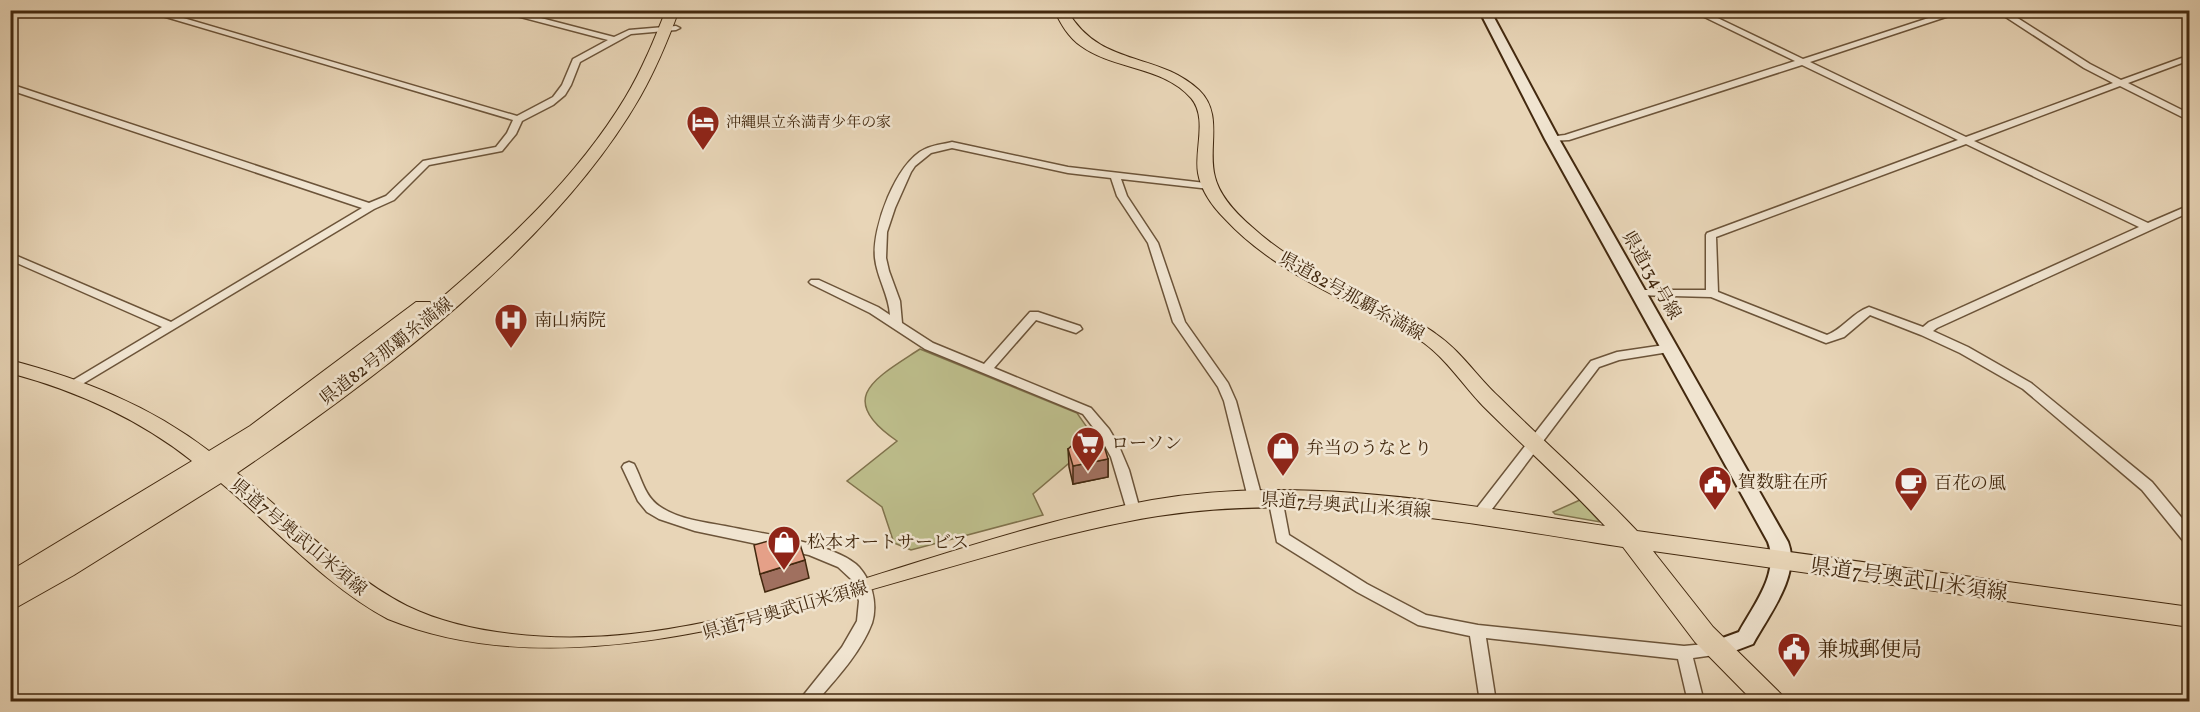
<svg xmlns="http://www.w3.org/2000/svg" width="2200" height="712" font-family="Vollkorn,'Noto Serif JP',serif">
<rect width="100%" height="100%" fill="#e8d5b7"/>
<filter id="stains"><feTurbulence type="fractalNoise" baseFrequency=".00333" numOctaves="4"/><feColorMatrix values="0 0 0 0 .2 0 0 0 0 .09 0 0 0 0 .02 0 0 0 .5 -.17"/></filter>
<radialGradient id="worn" r=".72"><stop offset=".6" stop-color="#630" stop-opacity="0"/><stop offset="1" stop-color="#630" stop-opacity=".3"/></radialGradient>
<path fill="#bcbc8a" stroke="#80724c" stroke-width="1.5" d="M920,349L1077,413L1096,440L1033,494L1043,515L911,550L894,543L882,507L847,481L897,441C834,398 876,378 920,349Z
M1580,500L1600,522L1555,514L1553,512Z"/>
<g fill="none" stroke-linecap="round" stroke-linejoin="round">
<defs>
<path id="street" d="M142,10H156L517,116L553,97L562,85L573,59L608,40L494,10H510L614,37L629,30L676,26L680,28L676,30L631,34L580,62L571,85L565,95L553,105L522,121L516,134L502,151L429,165L394,200L374,209L74,389L70,388L68,385L70,382L162,327L10,260V253L171,322L362,208L10,90V84L369,203L386,196L423,161L496,147L507,133L513,120Z
M1690,10H1701L1803,59L1953,10H1967L1810,62L1966,137L2113,83L2084,68L1995,10H2005L2090,64L2121,80L2190,55V60L2128,83L2190,114V121L2120,86L1974,141L2148,223L2190,205V212L1937,328L1933,331L1968,347L2031,383L2152,482L2190,528V544L2185,543L2142,490L2023,389L1960,353L1921,335L1870,315L1844,337L1826,343L1711,297L1635,295L1633,293L1635,291L1639,290H1706V235L1707,233L1958,140L1802,65L1569,140L1549,141V137L1565,135L1795,61ZM1966,144L2139,227L1929,322L1923,327L1869,307C1852,313 1843,329 1827,335L1718,292L1716,237Z
M952,142L1068,167L1214,184V188L1210,189L1121,179L1127,196L1158,243L1185,322L1228,383L1236,401L1262,498L1260,502H1250L1248,498L1224,401L1218,387L1173,322L1148,243L1117,196L1111,178L1068,173L952,148L931,153L915,166L911,172L895,208L887,232L886,258L889,271L900,301L902,323L933,343L984,364L1030,312H1038L1080,326L1082,329L1076,333L1036,320L994,368L1091,408L1109,429L1118,444L1129,470L1140,510L1138,514L1133,515L1128,514L1111,457L1099,435L1083,414L925,349L870,313L811,284L809,282L811,280H819L878,307L890,315C889,295 877,278 875,258C872,228 896,162 925,149C933,145 944,144 952,142Z
M1671,344L1677,348L1675,351L1619,360L1599,367L1483,521L1478,522L1473,521L1471,517L1473,513L1591,361L1617,352Z
M629,462L634,464C642,479 644,495 659,506C677,519 703,522 725,526C758,533 836,543 859,567C865,574 870,583 872,591C875,602 875,613 872,623C861,652 837,678 816,702H798L842,647L857,621L859,601L852,580L838,567L809,555L695,531L659,519L647,512L638,501L622,467L624,464Z
M1275,493L1280,494L1282,498L1289,535L1367,584L1426,615L1478,625L1684,646L1716,643L1721,644L1724,649L1721,654L1693,658L1704,702H1688L1678,659L1486,638L1496,702H1480L1470,636L1418,625L1357,592L1277,542L1268,498L1270,494Z"/>
<path id="secondary" d="M1479,10H1490L1559,139L1788,542C1801,575 1768,616 1753,644L1716,658L1709,655L1705,649L1709,643L1739,632C1753,606 1780,573 1768,542L1545,139Z"/>
<path id="primary" d="M666,10H679C668,40 656,69 640,97C555,245 377,378 237,473C291,516 346,575 407,606C440,622 476,630 512,634C652,651 789,602 921,561C997,537 1074,514 1152,500C1302,474 1456,504 1605,526C1566,484 1523,446 1483,406C1463,385 1447,360 1424,343C1407,331 1387,322 1368,313C1317,287 1265,262 1225,219C1213,207 1201,191 1198,173C1194,150 1208,118 1191,98C1163,66 1114,70 1081,46C1068,37 1061,24 1054,10H1067C1100,68 1157,51 1199,90C1224,114 1207,148 1215,177C1220,197 1237,214 1252,227C1290,262 1338,284 1384,306C1402,315 1420,322 1436,334C1461,351 1478,378 1500,398C1545,443 1593,484 1637,531L2190,607V627L1653,551L1713,627L1781,694L1785,702H1754L1695,642L1623,547C1469,523 1313,492 1158,516C924,553 617,712 388,619C327,587 274,527 221,483L74,575L10,611V571L192,461C138,418 77,391 10,373V360C82,379 149,405 209,451L250,426L416,302H430L432,306C504,245 576,179 625,98C642,70 654,40 666,10Z"/>
</defs>
<use href="#street" stroke="#6c5439" stroke-width="3"/>
<use href="#secondary" stroke="#43290f" stroke-width="4"/>
<use href="#primary" stroke="#43290f" stroke-width="2"/>
<use href="#street" fill="#f0e4d0" fill-rule="evenodd"/>
<use href="#secondary" fill="#f0e4d0" fill-rule="evenodd"/>
<use href="#primary" fill="#e8d5b7" fill-rule="evenodd"/>
</g>
<path fill="#c58a75" stroke="#43290f" stroke-width="1.5" d="M1068,449L1108,459V477L1073,484L1069,467Z"/>
<path fill="#a0705f" stroke="#43290f" stroke-width="1.5" d="M1108,459V477L1073,484V466Z
M805,560L809,578L765,592L760,574Z"/>
<path fill="#e5a088" stroke="#43290f" stroke-width="1.5" d="M1101,435L1108,459L1073,466L1068,449L1083,436Z
M787,536L798,538L805,560L760,574L754,545Z"/>
<defs>
<symbol id="hotel-pin" viewBox="-11 -11 22 30"><path d="M0 17L-7.5 6A9.5 9.5 0 1 1 7.5 6Z" fill="#8f2418" stroke="#f0e4d0"/><path d="M-6-4.5h1.5V1H6V5H4.5V3h-9V5H-6ZM-4 0a1.8 1.8 0 1 1 3.6 0ZM.5 0V-2.5h3Q6-2.5 6 0Z" fill="#fff"/></symbol>
<symbol id="hospital-pin" viewBox="-11 -11 22 30"><path d="M0 17L-7.5 6A9.5 9.5 0 1 1 7.5 6Z" fill="#8f2418" stroke="#f0e4d0"/><path d="M-5-5h3v3.5h4V-5h3V5h-3V1.5h-4V5h-3Z" fill="#fff"/></symbol>
<symbol id="supermarket-pin" viewBox="-11 -11 22 30"><path d="M0 17L-7.5 6A9.5 9.5 0 1 1 7.5 6Z" fill="#8f2418" stroke="#f0e4d0"/><path d="M-6-5.5h2.5l.6 2H6L4.5 2H-2.5L-4.4-4H-6ZM-1.5 3.2a1.3 1.3 0 1 0 .1 0ZM3 3.2a1.3 1.3 0 1 0 .1 0Z" fill="#fff"/></symbol>
<symbol id="shop-pin" viewBox="-11 -11 22 30"><path d="M0 17L-7.5 6A9.5 9.5 0 1 1 7.5 6Z" fill="#8f2418" stroke="#f0e4d0"/><path d="M-5-2.5h2.3a2.7 3.5 0 0 1 5.4 0H5L5.5 6h-11ZM-1.5-2.5h3a1.5 2.3 0 0 0-3 0Z" fill="#fff"/></symbol>
<symbol id="civic-pin" viewBox="-11 -11 22 30"><path d="M0 17L-7.5 6A9.5 9.5 0 1 1 7.5 6Z" fill="#8f2418" stroke="#f0e4d0"/><path d="M-.6-6.5H3V-4.5H.6V-3L4-1V1h2V6H-6V1h2V-1L-.6-3ZM-1.2 2.5V6h2.4V2.5Z" fill="#fff"/></symbol>
<symbol id="cafe-pin" viewBox="-11 -11 22 30"><path d="M0 17L-7.5 6A9.5 9.5 0 1 1 7.5 6Z" fill="#8f2418" stroke="#f0e4d0"/><path d="M-5.5-4.5H6V0H3Q3 3.5 0 3.5H-2.5Q-5.5 3.5-5.5 0ZM3-3.2v2h1.7v-2ZM-6 4.5H4V6H-6Z" fill="#fff"/></symbol>
</defs>
<g fill-rule="evenodd">
<use href="#hotel-pin" x="684" y="103" width="38" height="52"/>
<use href="#hospital-pin" x="492" y="301" width="38" height="52"/>
<use href="#supermarket-pin" x="1069" y="424" width="38" height="52"/>
<use href="#shop-pin" x="1264" y="429" width="38" height="52"/>
<use href="#civic-pin" x="1696" y="463" width="38" height="52"/>
<use href="#cafe-pin" x="1892" y="464" width="38" height="52"/>
<use href="#shop-pin" x="765" y="523" width="38" height="52"/>
<use href="#civic-pin" x="1775" y="630" width="38" height="52"/>
</g>
<g text-anchor="middle" stroke-width="5" stroke-linejoin="round" paint-order="stroke">
<g font-size="15" fill="#43290f" stroke="#f0e4d0" text-anchor="start">
<text x="726" y="127">沖縄県立糸満青少年の家</text>
</g>
<g font-size="18" fill="#43290f" stroke="#f0e4d0">
<text transform="translate(1652 275) rotate(60)" y="6">県道134号線</text>
<text transform="translate(1352 296) rotate(29)" y="6">県道82号那覇糸満線</text>
<text transform="translate(386 351) rotate(-38)" y="6">県道82号那覇糸満線</text>
<text transform="translate(1346 505) rotate(4)" y="6">県道7号奥武山米須線</text>
<text transform="translate(299 537) rotate(40)" y="6">県道7号奥武山米須線</text>
<text transform="translate(785 610) rotate(-16)" y="6">県道7号奥武山米須線</text>
</g>
<g font-size="18" fill="#43290f" stroke="#f0e4d0" text-anchor="start">
<text x="534" y="326">南山病院</text>
<text x="1111" y="449">ローソン</text>
<text x="1306" y="454">弁当のうなとり</text>
<text x="1738" y="488">賀数駐在所</text>
<text x="1934" y="489">百花の風</text>
<text x="807" y="548">松本オートサービス</text>
</g>
<g font-size="21" fill="#43290f" stroke="#f0e4d0">
<text transform="translate(1909 579) rotate(8)" y="7">県道7号奥武山米須線</text>
</g>
<g font-size="21" fill="#43290f" stroke="#f0e4d0" text-anchor="start">
<text x="1817" y="656">兼城郵便局</text>
</g>
</g>
<rect width="2200" height="712" fill="none" stroke="#e8d5b7" stroke-width="36"/>
<rect x="12" y="12" width="2176" height="688" fill="none" stroke="#43290f" stroke-width="3"/>
<rect x="18" y="18" width="2164" height="676" fill="none" stroke="#43290f" stroke-width="1.5"/>
<rect width="100%" height="100%" filter="url(#stains)"/>
<rect width="100%" height="100%" fill="url(#worn)"/>
</svg>
